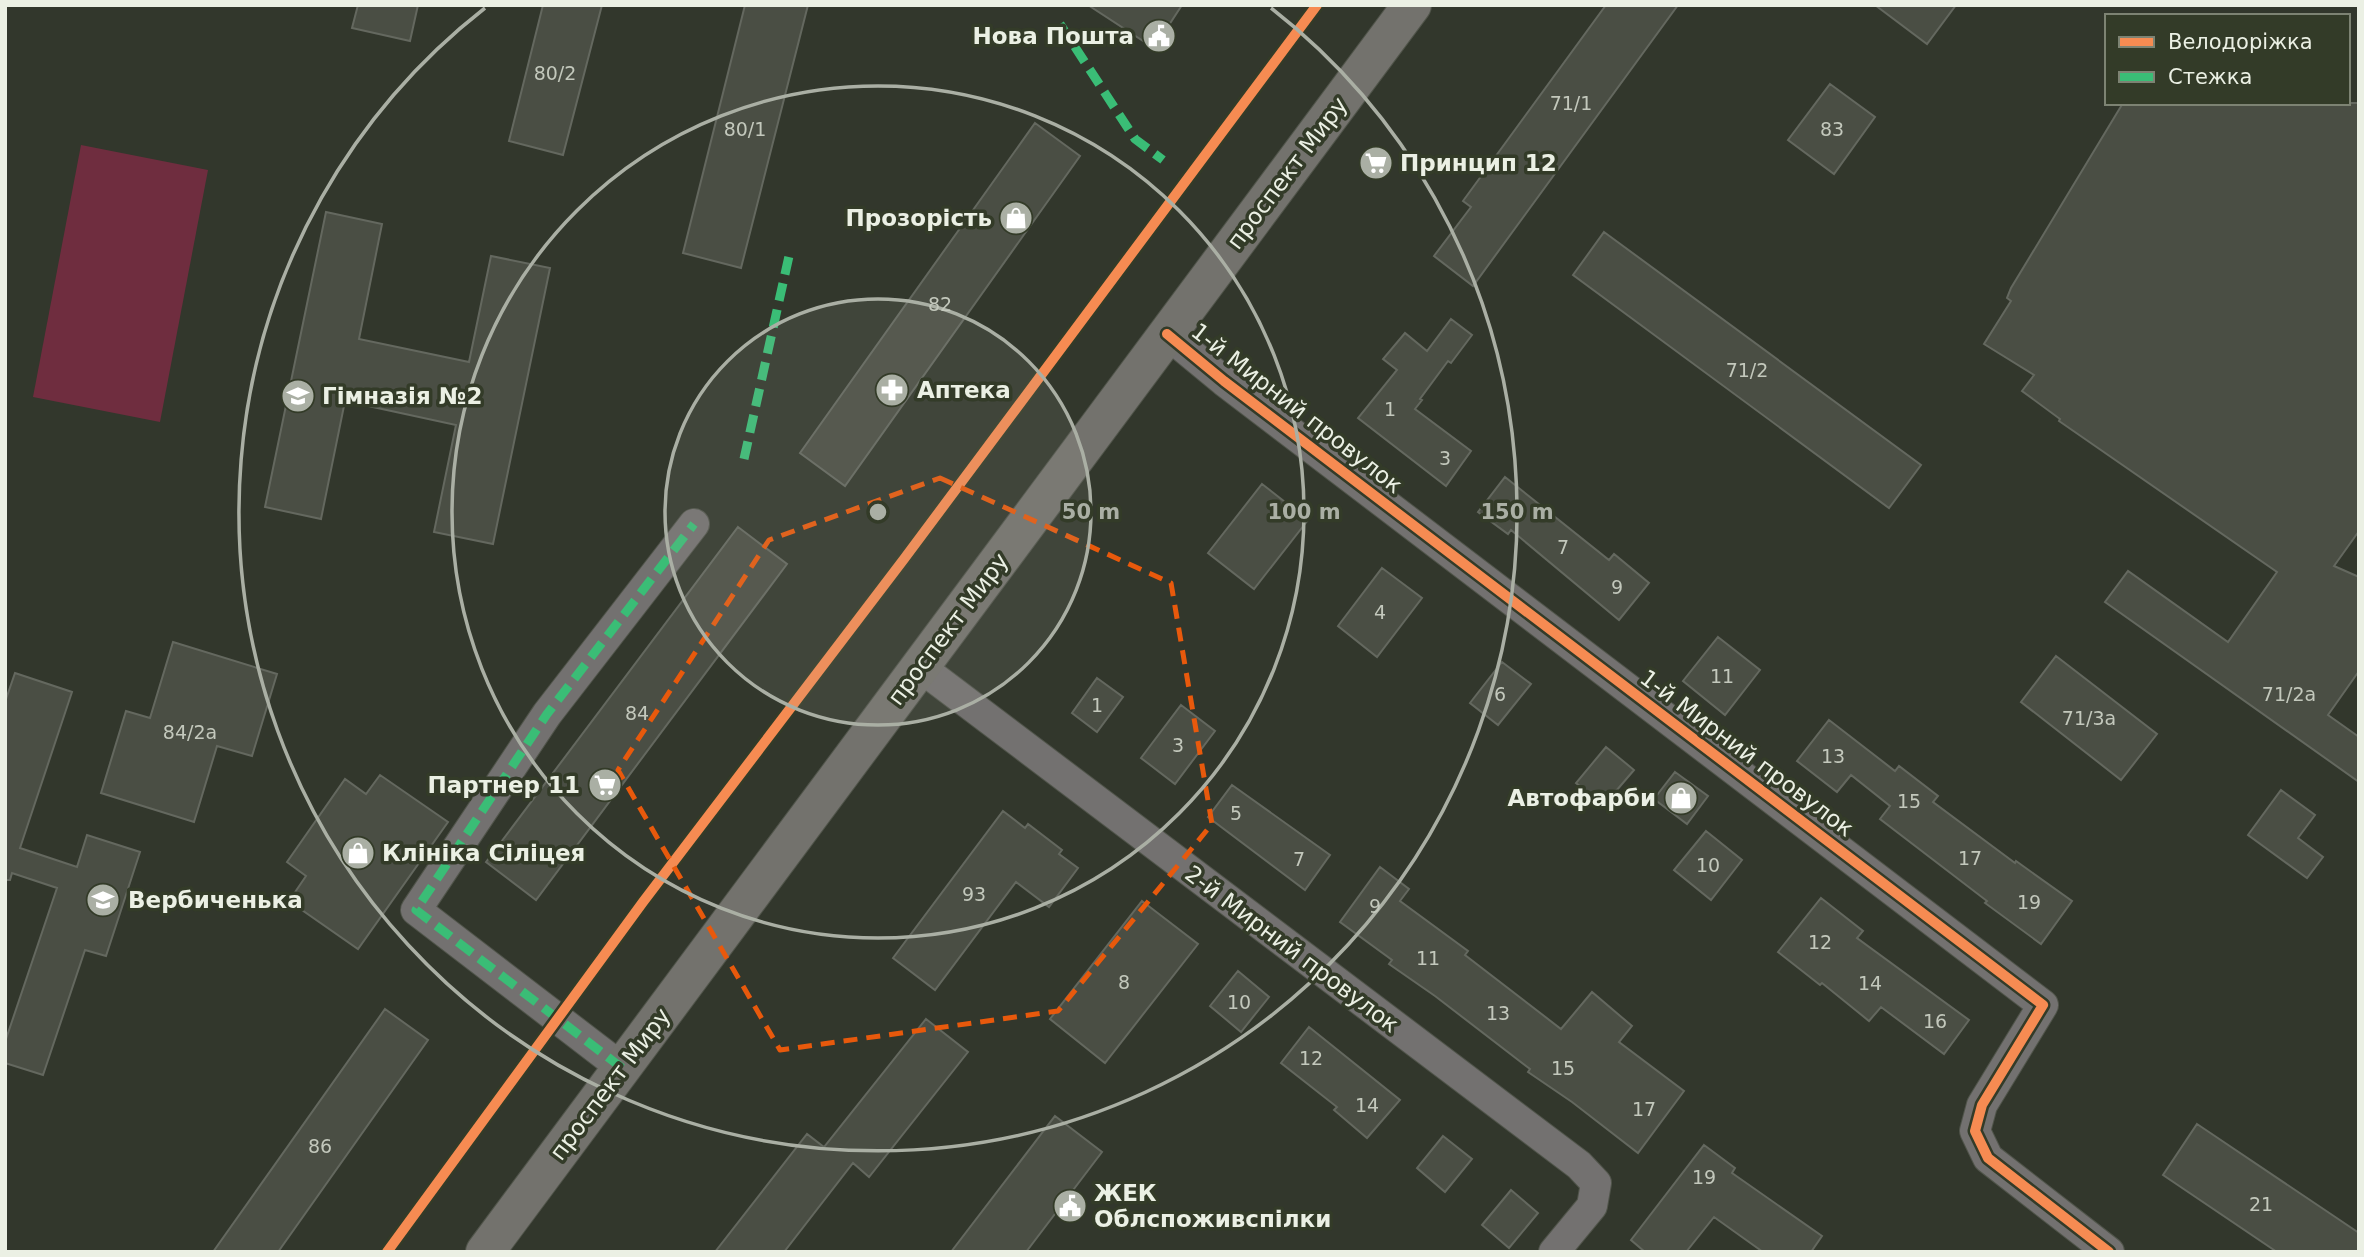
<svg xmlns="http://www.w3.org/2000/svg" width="2364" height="1257" font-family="'DejaVu Sans',sans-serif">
<rect width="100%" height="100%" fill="#32372c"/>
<path fill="#6f2d3f" d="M81,145L208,170L160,422L33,397Z"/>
<path fill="#4a4e44" stroke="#64685f" stroke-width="2" d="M358,5H418L410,41L352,28Z
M543,5H602L563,155L509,141Z
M745,5H808L741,268L683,253Z
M1088,5H1182L1154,48Z
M1606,5H1678L1473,286L1434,256L1471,207L1463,201Z
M1875,5H1956L1927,44Z
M1830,84L1875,117L1834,174L1788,140Z
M2123,103H2359V531L2334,566L2359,577V671L2328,715L2359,737V782L2105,602L2128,571L2228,642L2277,572L2059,421L2060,419L2022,391L2034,375L1984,344L2011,301L2007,298L2011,288Z
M1035,123L1080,156L845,486L800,453Z
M326,212L382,224L359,339L469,362L491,256L550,268L493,544L434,532L456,425L345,401L321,519L265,507Z
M1604,232L1921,465L1889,508L1573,275Z
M1451,319L1472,335L1451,363L1448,361L1420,399L1422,400L1415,409L1471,451L1446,486L1358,418L1397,370L1383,359L1405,333L1427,351Z
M1505,477L1609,560L1614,554L1649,583L1619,620L1511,530L1508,534L1478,512Z
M1262,484L1308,520L1254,589L1208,553Z
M738,527L787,564L536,900L486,862Z
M1382,568L1422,598L1377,657L1338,626Z
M1718,637L1760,670L1725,715L1683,681Z
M173,642L277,674L252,756L217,746L194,822L101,793L126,711L150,718Z
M2056,656L2157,734L2121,780L2021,702Z
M1502,662L1531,684L1498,725L1470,703Z
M15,673L72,692L20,848L77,867L87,835L140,852L106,956L85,950L43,1075L5,1063V1042L57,888L12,873L10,880H5V702Z
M1097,678L1123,697L1097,732L1072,713Z
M1181,705L1215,731L1175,784L1141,758Z
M1829,720L1895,771L1899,766L1938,796L1933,802L2015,863L2016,861L2072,901L2041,944L1985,903L1987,901L1880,819L1890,806L1851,775L1837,792L1797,761Z
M1606,747L1634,770L1604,805L1576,783Z
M1675,772L1708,796L1687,824L1654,799Z
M380,775L448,822L358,949L289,901L306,876L287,862L345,779L366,794Z
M1232,785L1330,855L1305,890L1208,817Z
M2281,790L2315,815L2298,838L2323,857L2307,878L2248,835Z
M1003,811L1025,828L1028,824L1062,850L1059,854L1078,868L1049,907L1016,882L935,990L893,958Z
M1706,831L1742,860L1711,900L1674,870Z
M1380,867L1409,889L1400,901L1468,951L1465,955L1561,1029L1592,992L1632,1026L1619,1042L1684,1091L1638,1153L1572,1102L1528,1072L1530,1069L1435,996L1389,964L1392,960L1340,922Z
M1821,898L1863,931L1857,938L1969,1020L1944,1054L1881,1007L1869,1021L1822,983L1820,985L1778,952Z
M1142,901L1198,944L1105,1063L1050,1019Z
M1238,971L1269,997L1241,1032L1210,1006Z
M385,1009L428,1040L278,1252H213Z
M926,1019L968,1052L869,1177L853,1163L784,1252H715L807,1134L824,1147Z
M1309,1027L1400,1100L1367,1138L1334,1110L1337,1107L1281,1063Z
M1055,1116L1102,1152L1026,1252H951Z
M2197,1124L2359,1233V1252H2277L2163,1175Z
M1443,1136L1472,1159L1445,1192L1417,1168Z
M1704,1145L1735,1168L1732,1173L1822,1236L1811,1252H1763L1714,1217L1686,1252H1645L1631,1240Z
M1511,1190L1538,1213L1509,1248L1482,1225Z"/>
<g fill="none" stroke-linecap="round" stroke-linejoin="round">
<defs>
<path id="street" d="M1167,334L1224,381L2043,1005L1982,1105L1975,1131L1988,1158L2109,1252
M920,667L1579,1165L1596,1183L1592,1206L1554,1252
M622,1068L416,910L547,714L694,524"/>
<path id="primary" d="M485,1252L1412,5"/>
</defs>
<use href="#street" stroke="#50544a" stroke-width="32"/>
<use href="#primary" stroke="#50544a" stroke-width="40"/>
<use href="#street" stroke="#737170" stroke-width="30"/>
<use href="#primary" stroke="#73726d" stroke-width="38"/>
<path stroke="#3abd76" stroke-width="9" stroke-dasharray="18 9" stroke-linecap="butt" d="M1060,24L1135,139L1163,160
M744,459L789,256
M622,1068L416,910L547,714L694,524"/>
<defs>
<path id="cycleway" d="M1167,334L1224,381L2043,1005L1982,1105L1975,1131L1988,1158L2109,1252
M387,1252L643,902L904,559L1317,5"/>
</defs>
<use href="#cycleway" stroke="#333b28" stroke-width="15"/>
<use href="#cycleway" stroke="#f68b52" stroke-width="10"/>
</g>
<path fill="none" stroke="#e8590c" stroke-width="5" stroke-dasharray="14 9" stroke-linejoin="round" d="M940,478L1171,583L1212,824L1058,1011L780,1050L618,770L769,540Z"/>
<circle cx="878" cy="512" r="213" fill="#aaafa4" fill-opacity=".12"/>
<g fill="none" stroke="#aaafa4" stroke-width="3.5">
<circle cx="878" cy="512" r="213"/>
<circle cx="878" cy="512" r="426"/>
<path d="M1271 8A639 639 0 1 1 485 8"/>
</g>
<defs>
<symbol id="civic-disc" viewBox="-11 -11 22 22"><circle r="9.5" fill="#aaafa4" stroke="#333b28"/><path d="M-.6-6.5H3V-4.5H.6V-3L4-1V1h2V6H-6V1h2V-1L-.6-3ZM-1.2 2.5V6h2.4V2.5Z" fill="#fff"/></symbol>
<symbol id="supermarket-disc" viewBox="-11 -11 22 22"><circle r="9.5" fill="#aaafa4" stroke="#333b28"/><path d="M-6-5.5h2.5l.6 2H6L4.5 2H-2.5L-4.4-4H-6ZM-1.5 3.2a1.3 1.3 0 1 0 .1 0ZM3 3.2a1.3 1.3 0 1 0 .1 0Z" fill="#fff"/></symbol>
<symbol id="shop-disc" viewBox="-11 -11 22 22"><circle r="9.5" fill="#aaafa4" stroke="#333b28"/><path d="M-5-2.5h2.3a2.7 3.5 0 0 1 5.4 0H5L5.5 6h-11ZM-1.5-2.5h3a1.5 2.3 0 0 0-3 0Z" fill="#fff"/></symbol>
<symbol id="pharmacy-disc" viewBox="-11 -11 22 22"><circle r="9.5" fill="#aaafa4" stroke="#333b28"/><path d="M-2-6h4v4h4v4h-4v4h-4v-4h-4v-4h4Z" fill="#fff"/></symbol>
<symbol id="school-disc" viewBox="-11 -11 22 22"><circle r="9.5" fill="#aaafa4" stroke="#333b28"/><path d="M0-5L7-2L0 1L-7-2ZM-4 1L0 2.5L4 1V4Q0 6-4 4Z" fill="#fff"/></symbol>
</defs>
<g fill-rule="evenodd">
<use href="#civic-disc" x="1140" y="17" width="38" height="38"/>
<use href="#supermarket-disc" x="1357" y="144" width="38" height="38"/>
<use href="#shop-disc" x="997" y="199" width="38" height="38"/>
<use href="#pharmacy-disc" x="873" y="371" width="38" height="38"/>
<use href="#school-disc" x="279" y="377" width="38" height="38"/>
<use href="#supermarket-disc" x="586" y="766" width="38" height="38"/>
<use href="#shop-disc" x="1662" y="779" width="38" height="38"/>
<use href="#shop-disc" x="339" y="834" width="38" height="38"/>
<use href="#school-disc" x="84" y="881" width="38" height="38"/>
<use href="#civic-disc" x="1051" y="1187" width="38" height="38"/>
</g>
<g text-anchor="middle" stroke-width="7" stroke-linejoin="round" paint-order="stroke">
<g font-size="19" fill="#c3c8bc">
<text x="555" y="80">80/2</text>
<text x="1571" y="110">71/1</text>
<text x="745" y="136">80/1</text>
<text x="1832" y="136">83</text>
<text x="940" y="311">82</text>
<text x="1747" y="377">71/2</text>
<text x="1390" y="416">1</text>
<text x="1445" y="465">3</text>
<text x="1563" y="554">7</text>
<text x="1617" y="594">9</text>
<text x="1380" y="619">4</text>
<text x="1722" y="683">11</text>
<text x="1500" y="701">6</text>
<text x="2289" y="701">71/2а</text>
<text x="1097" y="712">1</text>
<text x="637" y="720">84</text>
<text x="2089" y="725">71/3а</text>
<text x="190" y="739">84/2а</text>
<text x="1178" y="752">3</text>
<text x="1833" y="763">13</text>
<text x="1909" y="808">15</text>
<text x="1236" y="820">5</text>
<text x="1970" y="865">17</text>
<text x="1299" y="866">7</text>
<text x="1708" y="872">10</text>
<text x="974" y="901">93</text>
<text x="2029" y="909">19</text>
<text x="1375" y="913">9</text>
<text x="1820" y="949">12</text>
<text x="1428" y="965">11</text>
<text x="1124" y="989">8</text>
<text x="1870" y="990">14</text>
<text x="1239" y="1009">10</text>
<text x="1498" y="1020">13</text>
<text x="1935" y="1028">16</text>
<text x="1311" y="1065">12</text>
<text x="1563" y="1075">15</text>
<text x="1367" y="1112">14</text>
<text x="1644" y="1116">17</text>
<text x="320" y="1153">86</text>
<text x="1704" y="1184">19</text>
<text x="2261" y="1211">21</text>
</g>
<g font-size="23" font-weight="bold" fill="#ebf0e4" stroke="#333b28" text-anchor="start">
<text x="1134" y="44" text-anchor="end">Нова Пошта</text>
<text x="1400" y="171">Принцип 12</text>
<text x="992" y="226" text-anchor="end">Прозорість</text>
<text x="917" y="398">Аптека</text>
<text x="322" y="404">Гімназія №2</text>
<text x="580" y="793" text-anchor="end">Партнер 11</text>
<text x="1656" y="806" text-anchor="end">Автофарби</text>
<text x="382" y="861">Клініка Сіліцея</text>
<text x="128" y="908">Вербиченька</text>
<text x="1094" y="1201">ЖЕК<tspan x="1094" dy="26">Облспоживспілки</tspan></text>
</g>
<g font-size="23" fill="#ebf0e4" stroke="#333b28">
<text transform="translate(1287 173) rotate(-53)" y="8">проспект Миру</text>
<text transform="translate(1297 408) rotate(38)" y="8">1-й Мирний провулок</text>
<text transform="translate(948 629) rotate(-53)" y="8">проспект Миру</text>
<text transform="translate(1747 753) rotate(37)" y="8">1-й Мирний провулок</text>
<text transform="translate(1292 949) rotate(37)" y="8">2-й Мирний провулок</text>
<text transform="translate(610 1084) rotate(-53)" y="8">проспект Миру</text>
</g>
</g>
<circle cx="878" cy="512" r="10" fill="#aaafa4" stroke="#333b28" stroke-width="3.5"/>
<g font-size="21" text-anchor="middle" font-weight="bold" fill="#aaafa4" stroke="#333b28" stroke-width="7" stroke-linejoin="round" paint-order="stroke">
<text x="1091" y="519">50 m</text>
<text x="1304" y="519">100 m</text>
<text x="1517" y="519">150 m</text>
</g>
<rect width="2364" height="1257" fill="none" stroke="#ebf0e4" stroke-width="14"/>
<rect x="2105" y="14" width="245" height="91" fill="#333b28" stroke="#7d8373" stroke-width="2"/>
<rect x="2119" y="37" width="35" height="10" fill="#f68b52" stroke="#7d8373" stroke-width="2"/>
<text x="2168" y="49" font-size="21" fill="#ebf0e4">Велодоріжка</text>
<rect x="2119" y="72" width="35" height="10" fill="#3abd76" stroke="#7d8373" stroke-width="2"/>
<text x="2168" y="84" font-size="21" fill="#ebf0e4">Стежка</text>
</svg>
